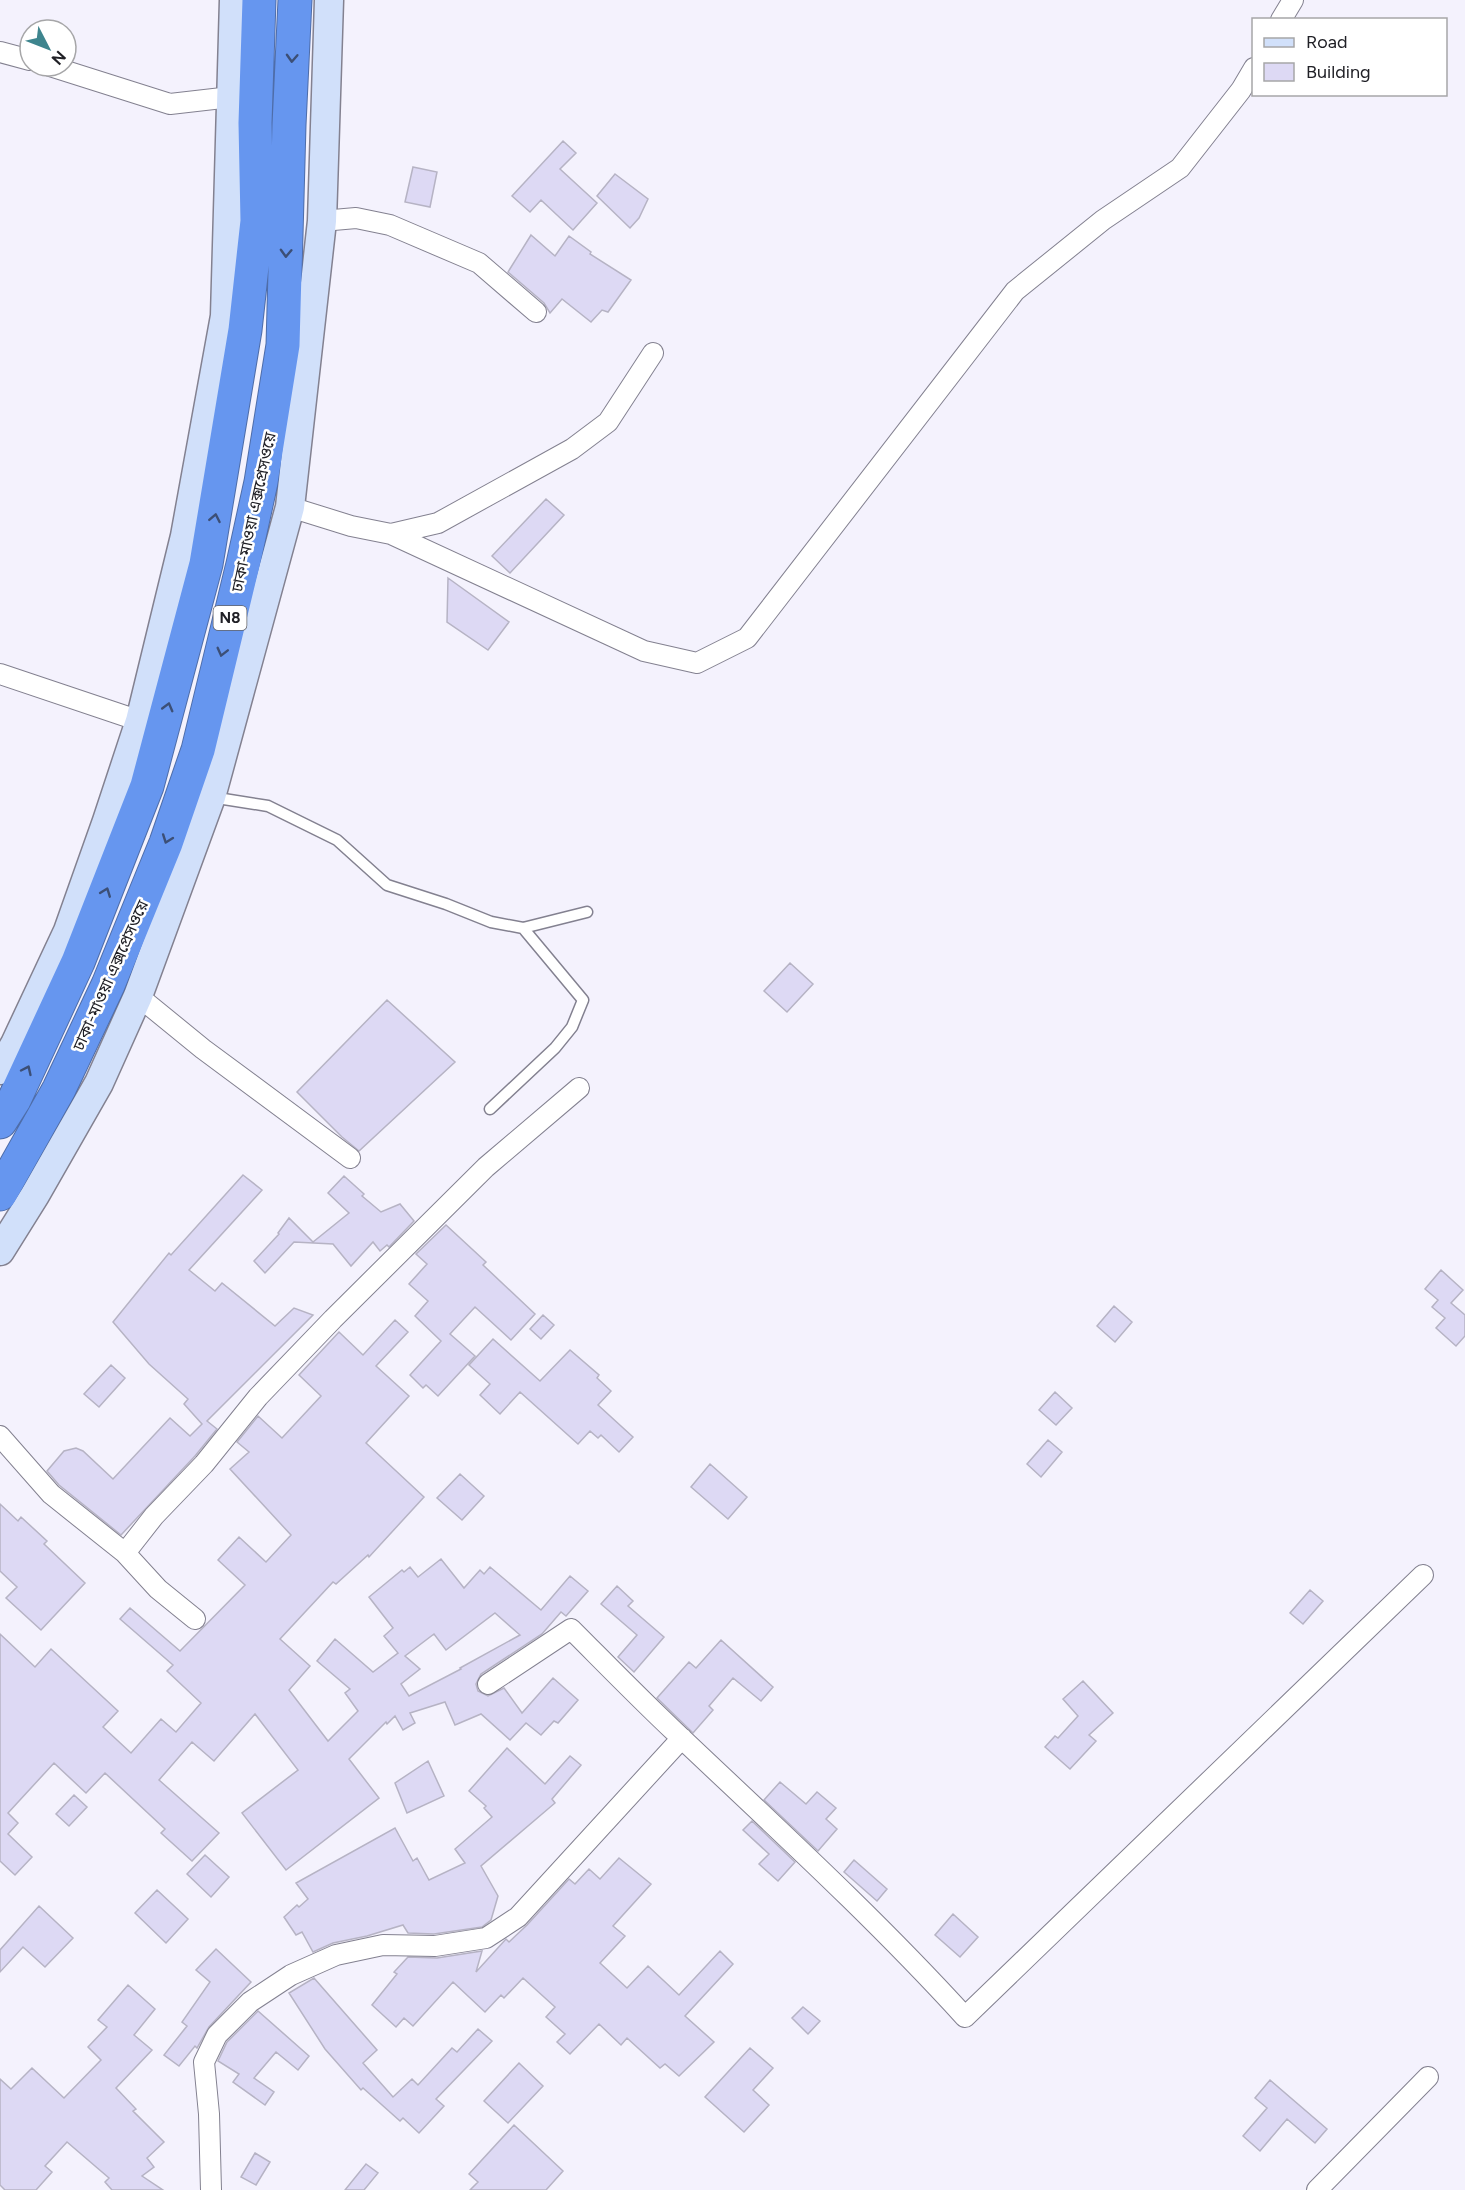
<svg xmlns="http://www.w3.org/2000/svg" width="1465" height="2190" font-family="Figtree,'Noto Sans Bengali',sans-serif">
<rect width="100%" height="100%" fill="#f4f2fd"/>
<path fill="#ddd9f4" stroke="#b6b3c4" stroke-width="1.5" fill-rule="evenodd" d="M563,141L576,153L560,169L597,203L573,230L541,200L530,212L512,196Z
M413,167L437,172L430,207L405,202Z
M615,174L648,199L639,218L630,228L597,196Z
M531,235L555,256L569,236L591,252L590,254L631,280L608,312L602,310L591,322L562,299L550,313L544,303L508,272Z
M546,499L564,515L510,573L492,556Z
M448,578L509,622L488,650L447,622Z
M790,963L813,984L787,1012L764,991Z
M387,1000L455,1062L359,1151L342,1137L297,1092Z
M243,1175L262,1190L189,1270L215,1291L222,1283L275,1326L294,1308L313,1315L207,1421L217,1429L195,1456L121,1535L59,1485L47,1471L64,1451L76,1448L83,1451L113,1479L170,1418L190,1436L202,1424L184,1404L188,1399L149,1364L113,1322L169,1253L171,1255Z
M344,1176L364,1194L362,1196L381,1212L400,1204L414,1221L389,1247L387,1245L380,1251L373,1242L351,1266L333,1244L294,1242L265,1273L254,1261L279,1234L278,1233L289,1218L313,1242L349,1213L328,1193Z
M446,1225L486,1262L483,1265L535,1314L511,1340L475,1307L450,1334L475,1356L438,1396L426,1385L423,1388L410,1375L441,1341L415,1316L428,1301L409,1284L427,1264L416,1254Z
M1441,1270L1463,1290L1451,1303L1465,1315V1336L1456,1346L1436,1328L1445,1318L1432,1307L1438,1300L1425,1289Z
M1114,1306L1132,1322L1115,1342L1097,1326Z
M543,1315L554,1325L541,1339L530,1329Z
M395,1320L408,1332L376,1366L409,1396L366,1443L424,1497L369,1557L368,1555L336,1584L333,1582L280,1639L310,1666L289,1690L328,1741L358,1711L345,1693L350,1689L317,1661L335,1639L373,1672L398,1653L384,1636L393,1628L369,1597L402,1570L404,1572L410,1567L418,1577L441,1559L464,1588L480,1570L484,1574L490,1567L541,1610L570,1576L588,1591L566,1616L561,1612L542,1634L481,1674L476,1684L478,1691L488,1696L504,1688L522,1713L553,1678L578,1700L558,1723L554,1721L541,1735L526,1723L510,1740L481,1714L455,1725L445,1702L410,1713L415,1723L403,1730L395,1716L387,1724L386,1722L349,1759L379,1798L286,1870L242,1813L298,1770L255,1714L214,1761L192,1742L159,1780L219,1833L192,1861L161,1833L165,1829L105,1773L86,1793L54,1763L8,1813L18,1823L8,1834L32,1857L15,1875L0,1861V1634L35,1667L51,1649L118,1711L103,1727L131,1753L161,1719L176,1732L201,1703L167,1671L173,1665L120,1619L130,1608L180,1651L245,1585L218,1560L239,1537L266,1562L291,1535L230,1469L249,1452L237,1442L258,1416L282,1438L321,1396L299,1375L339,1332L363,1355ZM495,1613L520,1635L460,1668L461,1669L409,1696L401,1684L420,1669L405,1656L434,1634L446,1650Z
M493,1339L540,1381L570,1350L599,1375L597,1378L611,1391L598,1405L633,1437L619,1452L601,1435L598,1438L590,1431L578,1444L520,1392L500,1414L480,1395L490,1384L469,1365Z
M111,1365L125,1378L99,1407L84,1394Z
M1055,1392L1072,1408L1056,1425L1039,1410Z
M1048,1440L1062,1452L1041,1477L1027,1464Z
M710,1464L747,1497L728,1519L691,1487Z
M460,1474L484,1496L462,1520L437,1498Z
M0,1504L18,1521L21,1517L47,1541L44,1544L85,1583L41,1630L6,1598L17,1587L0,1571Z
M617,1586L633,1601L628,1606L664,1637L634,1672L618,1657L637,1635L601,1604Z
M1310,1590L1323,1601L1303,1624L1290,1613Z
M721,1640L773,1687L761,1701L733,1678L709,1706L713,1710L693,1733L657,1698L689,1662L696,1668Z
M1083,1681L1113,1713L1089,1735L1096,1741L1070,1769L1045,1747L1055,1736L1058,1738L1078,1716L1063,1699Z
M507,1748L545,1784L570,1756L581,1765L552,1799L555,1803L481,1866L498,1896L491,1920L482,1927L434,1934L408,1933L403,1925L367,1936L333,1943L313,1952L302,1932L296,1935L284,1917L297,1905L299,1907L308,1899L296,1883L395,1828L413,1861L417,1858L429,1880L465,1863L455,1849L492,1817L484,1808L486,1806L469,1791Z
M428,1761L444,1796L407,1813L395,1783Z
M780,1782L806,1804L817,1792L836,1808L826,1819L837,1829L818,1851L764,1800Z
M74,1795L87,1807L69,1826L56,1814Z
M752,1821L795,1862L778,1881L759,1864L769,1854L743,1830Z
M205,1855L229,1877L211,1897L187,1874Z
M619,1858L651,1884L613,1926L625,1936L600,1963L627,1988L648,1966L679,1995L720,1951L733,1964L685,2016L714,2042L679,2076L665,2064L660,2068L627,2038L621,2045L599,2024L570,2054L557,2042L565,2034L546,2017L555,2007L523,1978L504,1998L501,1995L485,2012L453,1982L413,2026L404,2018L396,2027L372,2005L397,1974L394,1972L408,1957L437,1958L482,1951L476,1972L506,1939L509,1942L527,1925L569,1879L575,1884L589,1869L600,1879Z
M854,1860L887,1889L877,1901L844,1872Z
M157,1890L188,1919L166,1943L135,1913Z
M39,1906L73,1938L45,1967L23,1947L0,1972V1950Z
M953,1914L978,1937L960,1957L935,1935Z
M216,1949L251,1982L209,2027L197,2048L195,2046L179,2066L164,2055L187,2026L182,2022L210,1982L196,1970Z
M314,1978L377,2050L363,2063L393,2097L412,2079L418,2085L452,2048L457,2052L478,2029L492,2041L436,2099L444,2106L419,2133L403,2118L400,2121L363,2088L361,2090L325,2049L289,1993Z
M128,1985L155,2009L134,2035L152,2050L116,2088L136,2109L133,2111L164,2142L147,2158L154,2167L142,2176L163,2190H112L105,2182L109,2178L67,2142L45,2166L52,2172L36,2190H5L0,2185V2079L11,2089L32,2068L64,2098L101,2060L88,2047L107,2027L98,2020Z
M803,2007L820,2021L808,2034L792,2018Z
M258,2011L309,2056L298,2070L276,2052L254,2078L274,2092L265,2105L233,2082L239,2074L218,2061L227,2042Z
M750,2048L773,2068L753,2090L769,2105L744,2132L705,2097Z
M519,2063L543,2086L508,2123L484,2101Z
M1270,2080L1327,2129L1315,2143L1287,2119L1260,2151L1243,2136L1267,2108L1255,2098Z
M514,2125L563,2171L546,2190H470L478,2182L469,2174Z
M255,2153L270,2162L256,2185L241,2177Z
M366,2164L378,2173L364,2190H345Z"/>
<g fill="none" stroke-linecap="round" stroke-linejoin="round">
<defs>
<path id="service" d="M211,797L268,806L337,840L387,885L446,904L491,922L523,928L587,912
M490,1109L555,1048L572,1027L583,1000L523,928"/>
<path id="minor" d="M1281,20L1293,0
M0,52L30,60
M50,66L170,104L231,97
M322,221L356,218L390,225L479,263L536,312
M290,507L351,526L391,534L438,523L572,449L608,422L653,353
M391,534L644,651L697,663L747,638L1015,291L1103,220L1180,168L1241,90L1254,68
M0,674L140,721
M138,996L203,1049L350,1158
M0,1436L51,1494L125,1553L158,1589L195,1619
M125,1553L154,1516L204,1464L258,1397L333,1319L486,1167L579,1088
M488,1684L571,1629C605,1663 639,1698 674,1731C773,1825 873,1916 965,2017L1423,1575
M211,2190L209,2114L204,2062L217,2035L250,2002L291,1975L336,1955L383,1945L435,1946L486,1938L518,1917L682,1738
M1317,2190L1428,2077"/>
<path id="secondary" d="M0,1070L15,1044L68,931L107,821L140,721L185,536L225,316L234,0
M0,1251L35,1195L99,1083L138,996L211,797L290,507L322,221L329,0"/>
<path id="motorway" d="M0,1122L14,1100L78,962L147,786L206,564L245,330L257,221L255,123L259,0
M0,1194L59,1089L108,985L166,843L198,750L243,564L261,482L283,345L289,125L295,0"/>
</defs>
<use href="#service" stroke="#838190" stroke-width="13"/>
<use href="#minor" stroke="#838190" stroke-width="22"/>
<use href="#secondary" stroke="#838190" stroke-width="31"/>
<use href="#motorway" stroke="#4e6da9" stroke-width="35"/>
<use href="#service" stroke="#fff" stroke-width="10"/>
<use href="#minor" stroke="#fff" stroke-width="20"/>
<use href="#secondary" stroke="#d1e0fa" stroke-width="28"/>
<use href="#motorway" stroke="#6696ef" stroke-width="33"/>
</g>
<defs><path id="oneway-chevron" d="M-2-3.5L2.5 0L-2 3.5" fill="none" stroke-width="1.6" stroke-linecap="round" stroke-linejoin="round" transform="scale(1.5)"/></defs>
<g stroke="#3c4f76">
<use href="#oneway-chevron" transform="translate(292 58) rotate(93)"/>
<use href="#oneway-chevron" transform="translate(286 253) rotate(92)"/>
<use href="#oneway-chevron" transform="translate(215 518) rotate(-79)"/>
<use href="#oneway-chevron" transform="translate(222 652) rotate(104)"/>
<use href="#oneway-chevron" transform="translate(168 707) rotate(-75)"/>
<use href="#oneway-chevron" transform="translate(167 839) rotate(110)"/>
<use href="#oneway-chevron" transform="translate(106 892) rotate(-69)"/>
<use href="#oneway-chevron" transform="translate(27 1070) rotate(-65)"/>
</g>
<g text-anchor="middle" stroke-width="5" stroke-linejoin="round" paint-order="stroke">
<rect fill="#fff" stroke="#636367" stroke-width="1.5" x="213.5" y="606" width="33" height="24" rx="4.5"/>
<g font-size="15" font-weight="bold" fill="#202026">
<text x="230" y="623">N8</text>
</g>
<g font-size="16" fill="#202026" stroke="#fff">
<text transform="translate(253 512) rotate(-78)" y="6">ঢাকা-মাওয়া এক্সপ্রেসওয়ে</text>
<text transform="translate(110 975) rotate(-66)" y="6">ঢাকা-মাওয়া এক্সপ্রেসওয়ে</text>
</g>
</g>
<rect x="1252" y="18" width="195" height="78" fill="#ffffff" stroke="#a6a6a8" stroke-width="1.5"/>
<rect x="1264" y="38" width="30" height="9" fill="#d1e0fa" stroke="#a6a6a8" stroke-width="1.5"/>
<text x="1306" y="48" font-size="18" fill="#202026">Road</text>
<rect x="1264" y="63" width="30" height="18" fill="#ddd9f4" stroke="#a6a6a8" stroke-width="1.5"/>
<text x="1306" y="78" font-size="18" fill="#202026">Building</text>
<g transform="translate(48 48) rotate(132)"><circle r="28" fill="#ffffff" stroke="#a6a6a8" stroke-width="1.5"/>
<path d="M0-4.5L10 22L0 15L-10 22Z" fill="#3e858e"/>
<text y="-9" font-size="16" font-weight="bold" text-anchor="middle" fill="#202026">N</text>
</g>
</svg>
